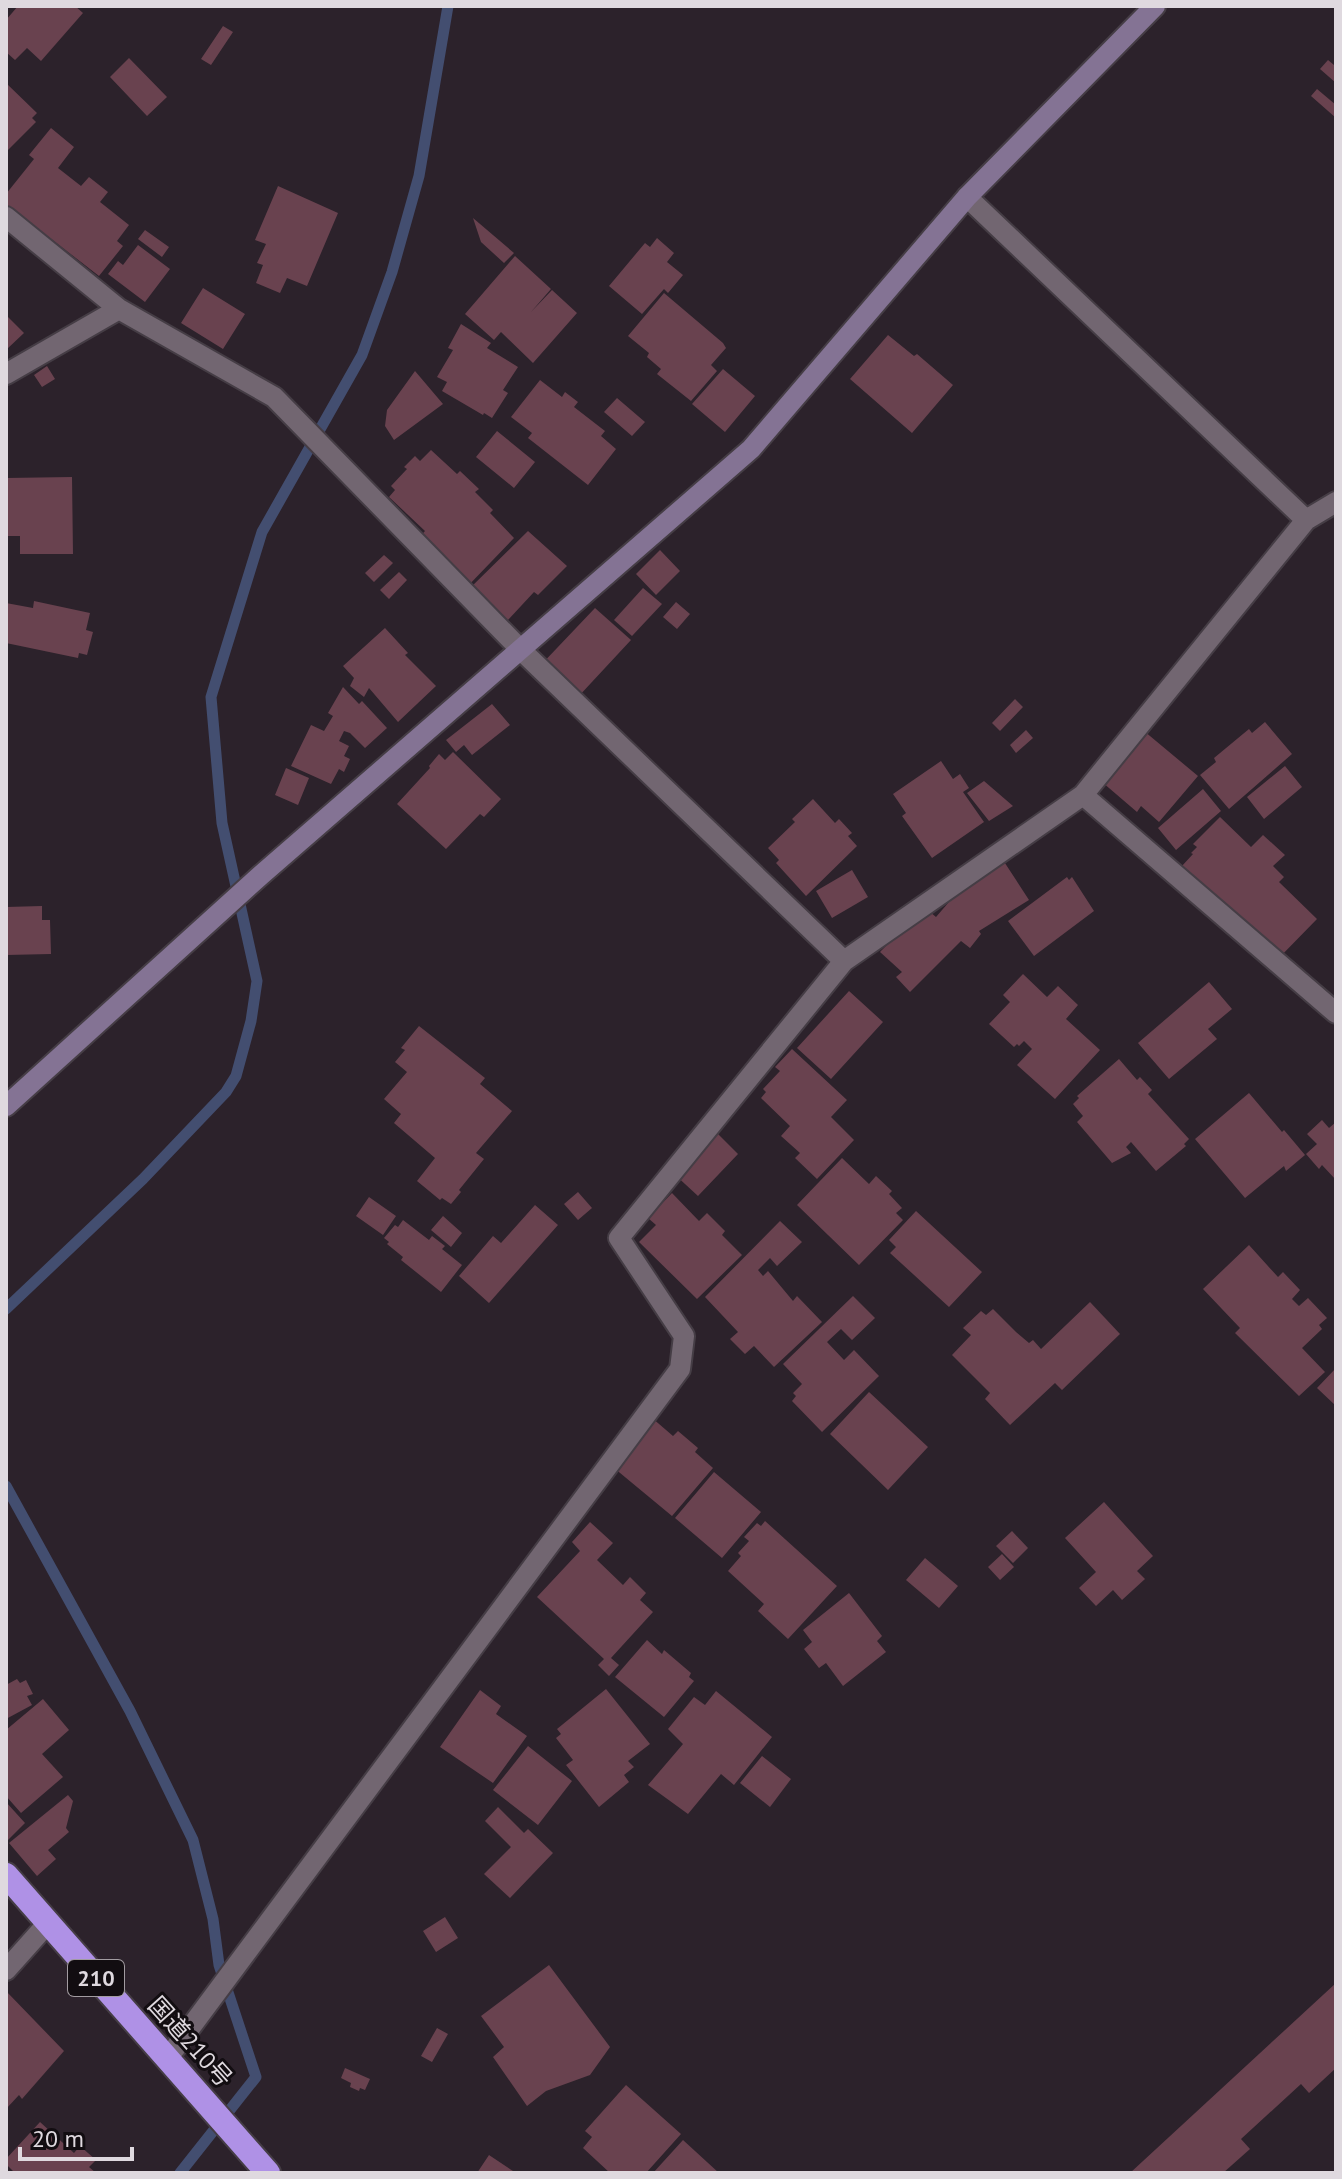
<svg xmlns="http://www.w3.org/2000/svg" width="1342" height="2179" font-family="'PT Sans','Noto Sans JP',sans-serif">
<rect width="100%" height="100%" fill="#2c222b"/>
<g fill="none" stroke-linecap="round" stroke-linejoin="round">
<path stroke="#434e70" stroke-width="11" d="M6,1309L143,1179L226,1092L236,1076L251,1021L257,981L222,823L211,697L262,532L362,355L392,272L419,176L448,6
M6,1486L130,1711L193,1840L213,1919L219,1965L256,2077L180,2173"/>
</g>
<path fill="#69424f" d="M18,6H75L83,13L41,61L27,48L15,60L6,52V20Z
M223,26L233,32L211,65L201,59Z
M129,58L167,97L147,116L110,77Z
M1328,60L1334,65L1336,63V83L1320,69Z
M6,83L37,113L32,118L36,122L6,152Z
M1317,89L1336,105V118L1311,96Z
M51,128L74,147L58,168L81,186L89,177L108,192L100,202L129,225L117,241L123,246L99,276L6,204V194L34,159L29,155Z
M278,186L338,213L307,286L287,278L280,293L256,283L263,265L257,263L266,244L255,240Z
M473,218L514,253L504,263L481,242Z
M145,230L169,247L162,257L138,239Z
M657,238L674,253L667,262L683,275L668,293L664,289L642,314L609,286L645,243L650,247Z
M138,245L170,269L145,302L108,274L118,261L123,265Z
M515,256L551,289L531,312L552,290L577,313L533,363L501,332L494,340L465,314Z
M203,288L245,314L223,349L181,323Z
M664,293L723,343L726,348L711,365L717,371L691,401L657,374L661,369L647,357L649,353L628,336Z
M6,315L24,333L6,350Z
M461,324L491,343L487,348L518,367L503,390L508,393L492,418L484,413L483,415L442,391L447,382L437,377L453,350L448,348Z
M888,335L914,356L917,354L953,385L912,433L850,379Z
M47,366L55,379L42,387L34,375Z
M723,369L755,396L725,432L692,404Z
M415,371L443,404L394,440L385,426L387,410Z
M540,380L562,397L565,392L578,402L574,407L605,431L601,436L616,449L588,485L528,438L532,433L511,417Z
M617,398L645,422L632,436L604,412Z
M497,431L535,462L514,488L476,457Z
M431,450L457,474L460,471L479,489L475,492L493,510L490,513L514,538L465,589L417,540L425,531L389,497L395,490L391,486L407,469L404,467L415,456L420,461Z
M72,477L73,554H20V536H6V478Z
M528,531L567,566L538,595L534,592L508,620L498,623L466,592Z
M660,550L680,571L656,595L636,574Z
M384,555L393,563L374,582L365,573Z
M399,572L407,580L389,599L380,590Z
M643,588L662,604L632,636L614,620Z
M34,601L90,613L86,630L93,632L87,655L79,653L78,658L6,643V603L33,608Z
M676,602L690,614L677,629L663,617Z
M595,608L631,640L578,697L538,668Z
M385,628L408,653L405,655L436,686L398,722L369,688L364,697L350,686L354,678L343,666Z
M343,687L359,704L362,701L387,728L365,748L350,733L344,731L339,741L349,746L344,756L350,759L344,772L339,769L331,784L291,766L311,725L324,731L333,716L328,713Z
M1015,699L1023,707L1000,731L992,723Z
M492,704L510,725L472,755L464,745L456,752L446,740Z
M1265,722L1292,754L1229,809L1200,775L1216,762L1214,758L1249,729L1252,733Z
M1026,730L1033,738L1016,753L1010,745Z
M1144,731L1198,776L1159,822L1141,806L1137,812L1102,782Z
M453,752L501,799L484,817L480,814L446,849L397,804L430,768L429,766L439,754L445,760Z
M941,761L953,779L960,774L969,788L963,792L984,822L932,858L902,816L906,813L893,794Z
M1285,766L1302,787L1264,819L1247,797Z
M286,768L309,778L298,805L275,795Z
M984,781L1013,806L989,821L967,793Z
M1203,789L1221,811L1176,850L1158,828Z
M813,799L835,823L839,819L852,833L848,836L857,846L806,896L776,863L779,860L768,848L795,822L792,819Z
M1220,817L1251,847L1263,835L1285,855L1273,866L1284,877L1279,882L1317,919L1276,961L1181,867L1193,854L1191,853L1197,847L1193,844Z
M1001,857L1029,900L979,931L981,934L970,948L961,941L910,992L896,977L902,972L880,952L924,907L936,917L955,895Z
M852,870L868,897L832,918L816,891Z
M1067,877L1069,880L1072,877L1094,911L1034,956L1008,921Z
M42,906V920H50L51,954L6,955V907Z
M1023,974L1047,997L1058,986L1078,1005L1066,1019L1100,1050L1055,1099L1017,1065L1032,1049L1024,1041L1019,1046L1017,1044L1014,1047L989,1024L1010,1002L1003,995Z
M1209,982L1232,1009L1208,1029L1217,1039L1169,1079L1138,1043Z
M849,991L883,1022L831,1079L797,1048Z
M419,1026L485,1078L480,1084L512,1111L476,1153L484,1159L459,1190L461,1192L451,1204L442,1198L440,1200L417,1181L435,1158L394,1123L401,1114L384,1099L407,1072L395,1062L405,1050L401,1048Z
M792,1049L847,1100L831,1117L854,1140L817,1179L795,1158L800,1153L781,1136L790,1126L761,1098L766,1092L763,1089L780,1071L775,1067Z
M1119,1059L1137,1080L1140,1077L1152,1090L1148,1094L1189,1139L1184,1144L1186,1146L1156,1171L1131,1142L1126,1147L1131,1153L1112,1163L1077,1122L1083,1116L1073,1104L1079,1098L1077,1096Z
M1249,1093L1282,1132L1284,1130L1305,1155L1286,1171L1284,1166L1245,1198L1195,1139Z
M1322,1120L1329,1128L1336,1122V1180L1322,1165L1319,1169L1306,1154L1317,1144L1307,1134Z
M713,1129L738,1154L698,1196L672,1172Z
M842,1158L869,1184L876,1176L892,1191L889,1194L902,1208L896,1213L903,1220L859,1265L797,1205Z
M578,1192L592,1208L578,1220L564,1204Z
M672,1193L699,1221L707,1213L725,1231L722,1235L742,1255L697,1299L639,1242L656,1225L648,1218Z
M369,1197L396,1216L383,1235L356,1216Z
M535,1205L558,1225L489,1303L459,1276L493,1236L501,1243Z
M916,1211L982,1272L949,1307L890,1253L896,1247L889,1240Z
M443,1216L462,1233L451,1247L431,1230Z
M403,1220L429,1240L432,1236L445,1246L442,1249L462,1265L441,1292L401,1260L403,1257L387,1244L389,1242L384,1238L395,1225L398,1227Z
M780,1221L802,1242L777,1266L770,1258L758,1270L763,1276L768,1271L793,1301L797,1296L822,1322L774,1367L754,1346L745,1354L730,1339L738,1332L705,1297Z
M1249,1245L1278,1277L1283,1272L1300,1290L1292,1299L1299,1306L1308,1298L1327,1318L1319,1325L1322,1329L1302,1348L1325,1372L1299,1396L1235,1333L1240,1328L1203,1289Z
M853,1296L875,1318L852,1340L841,1329L827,1342L844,1360L854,1350L879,1376L822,1432L792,1401L796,1396L793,1393L802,1384L783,1364Z
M1090,1302L1120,1334L1062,1390L1055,1383L1010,1425L985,1399L990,1393L952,1355L971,1335L963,1328L981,1311L986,1315L993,1309L1016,1332L1029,1343L1033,1340L1041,1349Z
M1336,1368V1406L1317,1388Z
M869,1392L928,1447L888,1490L830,1434Z
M644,1411L673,1436L678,1431L698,1448L695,1452L713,1468L672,1516L608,1463Z
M714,1472L761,1512L722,1558L675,1518Z
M1104,1502L1153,1556L1137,1571L1145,1579L1122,1600L1113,1590L1096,1606L1079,1588L1096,1572L1065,1538Z
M765,1521L837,1586L788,1639L758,1611L764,1604L728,1571L741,1556L738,1553L749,1541L744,1537L757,1523L761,1526Z
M590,1522L613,1543L597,1560L623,1585L630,1577L646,1593L640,1600L653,1612L611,1658L619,1665L609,1676L598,1665L604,1659L537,1597L580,1551L572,1542Z
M1012,1531L1028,1548L1013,1563L996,1546Z
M1002,1554L1014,1567L1000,1580L988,1567Z
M925,1558L958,1586L939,1608L906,1580Z
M849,1593L882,1636L877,1641L886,1652L843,1686L826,1663L819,1668L804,1649L812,1642L803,1630Z
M647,1640L662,1654L664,1650L691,1673L689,1677L694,1681L664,1717L615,1677Z
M17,1679L20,1683L26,1680L33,1694L27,1696L32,1705L6,1719V1685Z
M606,1689L650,1744L628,1761L634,1767L624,1775L629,1782L599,1807L566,1765L573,1760L556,1738L561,1734L557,1729Z
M480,1690L501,1706L496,1714L527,1736L493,1783L440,1747Z
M716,1691L772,1737L734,1785L721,1774L688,1814L648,1785L683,1744L668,1729L694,1697L705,1705Z
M43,1699L69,1730L42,1754L63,1777L21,1813L6,1796V1730Z
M528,1746L572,1781L538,1825L493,1790Z
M762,1756L791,1779L770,1807L740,1783Z
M68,1795L73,1801L66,1828L69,1832L48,1850L56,1859L37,1876L9,1843Z
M6,1802L25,1823L7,1841L6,1839Z
M498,1807L524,1833L528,1829L553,1853L510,1898L484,1874L511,1847L485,1821Z
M445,1917L458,1938L436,1952L423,1931Z
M549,1965L610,2047L590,2075L546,2091L527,2106L493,2057L504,2047L481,2016Z
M1336,1983V2068L1309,2093L1301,2084L1241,2139L1250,2149L1223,2173H1130Z
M6,1991L64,2051L22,2099L19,2095L6,2109Z
M437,2028L448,2034L432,2062L421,2056Z
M345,2068L370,2079L365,2090L360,2088L359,2091L350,2087L351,2083L341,2078Z
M626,2085L681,2134L646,2173H610L583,2148L592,2137L585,2131Z
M40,2122L74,2153L80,2146L96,2160L89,2167L96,2173H15L6,2164V2159Z
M683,2140L719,2173H653Z
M489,2155L516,2173H477Z"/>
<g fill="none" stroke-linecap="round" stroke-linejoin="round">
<defs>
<path id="lane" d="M6,1970L48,1923"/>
<path id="street" d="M6,217L119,309L274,397L522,651L844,961
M6,374L119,309
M1306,520L1336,502
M1083,795L1336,1013
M167,2059L680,1369L684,1336L619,1238L844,961L1083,795L1306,520L967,197"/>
<path id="secondary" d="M6,1106L261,875L751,449L967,197L1155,6"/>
<path id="highway" d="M6,1875L268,2173"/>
</defs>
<use href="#lane" stroke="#453d45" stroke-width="24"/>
<use href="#street" stroke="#453d45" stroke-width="24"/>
<use href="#secondary" stroke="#453d45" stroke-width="24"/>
<use href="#highway" stroke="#453d45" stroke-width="28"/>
<use href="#lane" stroke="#726671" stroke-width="20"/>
<use href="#street" stroke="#726671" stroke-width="20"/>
<use href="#secondary" stroke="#847394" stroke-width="20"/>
<use href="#highway" stroke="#af91e6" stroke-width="24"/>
</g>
<g text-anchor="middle" stroke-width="6" stroke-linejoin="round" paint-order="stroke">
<rect fill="#120d11" stroke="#a29ca1" stroke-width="2" x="68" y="1960" width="56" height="36" rx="6"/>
<g font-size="22" font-weight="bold" fill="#dfd9df">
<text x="96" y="1986">210</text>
</g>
<g font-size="24" fill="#dfd9df" stroke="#120d11">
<text transform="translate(190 2042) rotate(48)" y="8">国道210号</text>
</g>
</g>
<rect width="1342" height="2179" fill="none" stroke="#dfd9df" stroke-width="16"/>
<path d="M20 2147v12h112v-12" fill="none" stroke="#dfd9df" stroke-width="4"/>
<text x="32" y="2147" font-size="24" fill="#dfd9df" stroke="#120d11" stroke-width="6" paint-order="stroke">20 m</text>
</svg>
